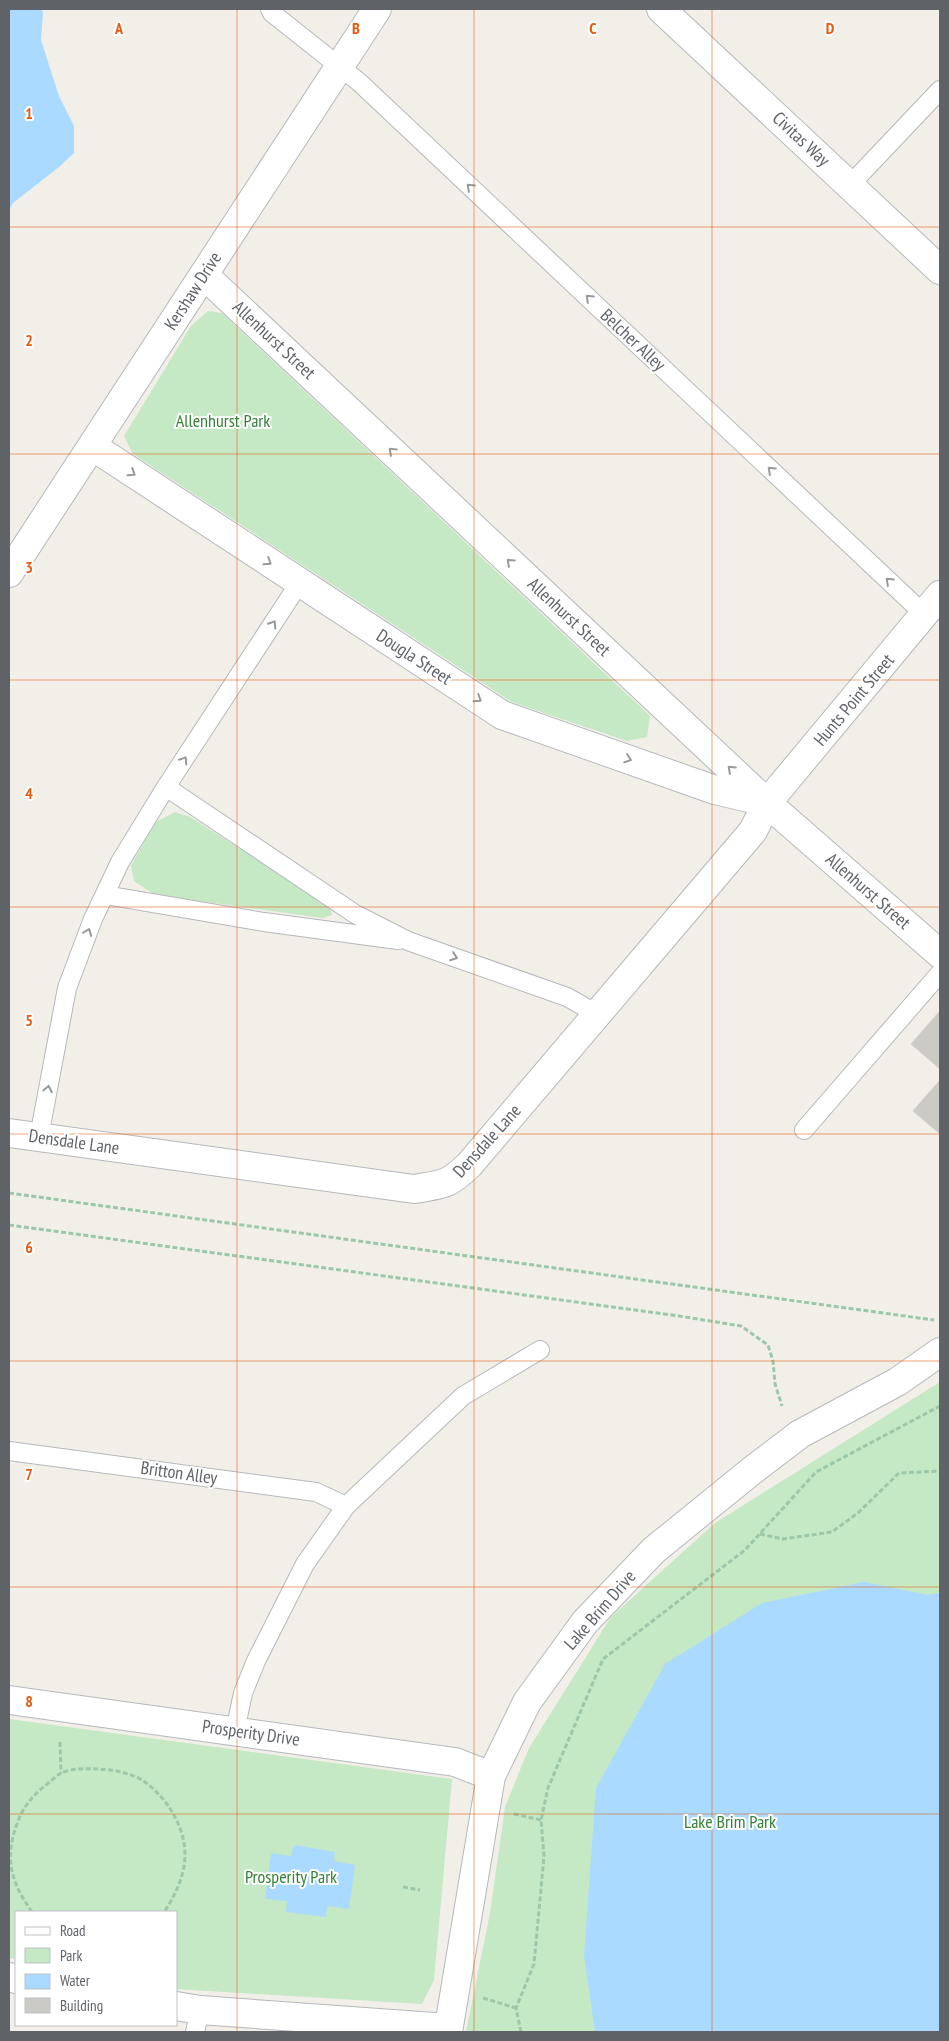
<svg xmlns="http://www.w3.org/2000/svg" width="949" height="2041" font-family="'PT Sans Narrow',sans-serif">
<rect width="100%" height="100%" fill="#f1efe8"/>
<path fill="#c5e8c5" d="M208,311L222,313L650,716L647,737L627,741L512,702L133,454L124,436L191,326Z
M175,812L190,817L330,906L332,915L323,918L155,895L134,881L131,865L156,822Z
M940,1382V2032H466L490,1913L505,1807L529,1748L611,1617L715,1523Z
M9,1719L452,1779L434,1980L422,2004L176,1989V1912H16V1959L9,1958Z"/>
<path fill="#aadaff" d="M9,9H41L43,12L41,40L59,96L74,126V153L59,167L13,203L9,210Z
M864,1582L928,1595L940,1593V2032H595L584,1956L596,1788L665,1664L762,1603Z
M294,1845L335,1852L334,1861L355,1865L349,1909L327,1906L326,1917L286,1912L287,1901L265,1899L271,1853L291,1856Z"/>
<path fill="#cccac5" stroke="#d6d1c6" d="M939,1012H940V1069L911,1044Z
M940,1080V1134L913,1111Z"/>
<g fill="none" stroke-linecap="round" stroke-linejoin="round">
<defs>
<path id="lane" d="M270,9L272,13L359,82L925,615
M850,185L940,90
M166,787L355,914L408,941L567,997L597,1014
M105,895L264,922L398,940
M804,1130L940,973
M39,1137L67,988L93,919L120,862L166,787L300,582
M9,1451L316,1492L346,1506
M235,1731L243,1693L256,1661L305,1564L346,1506L463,1396L540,1350
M195,2032L200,2010"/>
<path id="street" d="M661,9L940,270
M204,275L767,803L940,954
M92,446L502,715L715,790L766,802
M9,573L377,9
M9,1133L414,1189C443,1184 447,1186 469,1165L753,831L767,803L940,595
M9,1700L455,1762L491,1776
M9,1977L16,1979
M176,2006L200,2010L448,2028
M448,2032L491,1776L527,1702L585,1622L654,1550L754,1469L800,1434L897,1382L940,1352"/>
</defs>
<use href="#lane" stroke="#b5b8bc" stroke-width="20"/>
<use href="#street" stroke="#b5b8bc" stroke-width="30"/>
<path stroke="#9cc7a9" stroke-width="3" stroke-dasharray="5 2.5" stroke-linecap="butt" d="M9,1193L934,1320
M9,1225L679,1316L741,1326L768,1345L773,1361L775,1384L782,1406
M760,1534L783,1539L832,1532L859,1512L899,1473L940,1471
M60,1742L61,1773
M514,1814L541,1820
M403,1887L420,1890
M32,1912C11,1882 4,1859 17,1824C22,1808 33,1795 46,1785C51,1781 56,1776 61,1773C70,1769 85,1768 95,1769C110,1769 128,1772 142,1780C166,1796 186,1827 185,1857C184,1877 175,1896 164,1912
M483,1998L516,2008
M521,2032L516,2008L534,1964L544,1856L541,1820L548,1788L603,1659L745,1550L816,1472L940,1406"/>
<use href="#lane" stroke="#fff" stroke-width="18"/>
<use href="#street" stroke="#fff" stroke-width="28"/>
</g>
<defs><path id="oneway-chevron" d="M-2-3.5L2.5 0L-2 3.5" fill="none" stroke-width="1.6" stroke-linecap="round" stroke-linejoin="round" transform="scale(1.25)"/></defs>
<g stroke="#979a9d">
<use href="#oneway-chevron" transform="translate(470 187) rotate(-137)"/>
<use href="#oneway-chevron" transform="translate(589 298) rotate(-137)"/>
<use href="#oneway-chevron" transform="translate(392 451) rotate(-137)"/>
<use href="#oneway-chevron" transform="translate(771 470) rotate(-137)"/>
<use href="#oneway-chevron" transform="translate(132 473) rotate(33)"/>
<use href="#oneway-chevron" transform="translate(268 562) rotate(33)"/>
<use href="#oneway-chevron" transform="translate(510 562) rotate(-137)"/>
<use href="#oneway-chevron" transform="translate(889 581) rotate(-137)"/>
<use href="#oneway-chevron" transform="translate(273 624) rotate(-57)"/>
<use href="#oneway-chevron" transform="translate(478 699) rotate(33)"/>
<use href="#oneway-chevron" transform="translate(628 759) rotate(19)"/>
<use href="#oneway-chevron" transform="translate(184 760) rotate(-57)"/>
<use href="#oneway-chevron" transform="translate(731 769) rotate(-137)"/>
<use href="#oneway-chevron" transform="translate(88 932) rotate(-69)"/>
<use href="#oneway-chevron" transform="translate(454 957) rotate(20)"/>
<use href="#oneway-chevron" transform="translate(48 1089) rotate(-79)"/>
</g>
<path fill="none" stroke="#e8590c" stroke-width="1" stroke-opacity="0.55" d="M237,9V2032M474,9V2032M712,9V2032M9,227H940M9,454H940M9,680H940M9,907H940M9,1134H940M9,1361H940M9,1587H940M9,1814H940"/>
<g text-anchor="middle" stroke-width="4" stroke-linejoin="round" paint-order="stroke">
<g font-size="18" fill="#5f6368" stroke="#fff">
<text transform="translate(801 139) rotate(43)" y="6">Civitas Way</text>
<text transform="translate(193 291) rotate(-57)" y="6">Kershaw Drive</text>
<text transform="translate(274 340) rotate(43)" y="6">Allenhurst Street</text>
<text transform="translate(633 340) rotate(43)" y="6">Belcher Alley</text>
<text transform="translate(569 617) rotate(43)" y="6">Allenhurst Street</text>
<text transform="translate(414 657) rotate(33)" y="6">Dougla Street</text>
<text transform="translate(854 700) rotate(-50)" y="6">Hunts Point Street</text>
<text transform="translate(868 891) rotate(41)" y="6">Allenhurst Street</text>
<text transform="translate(487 1141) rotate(-48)" y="6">Densdale Lane</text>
<text transform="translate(74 1142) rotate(8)" y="6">Densdale Lane</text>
<text transform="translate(179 1473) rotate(8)" y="6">Britton Alley</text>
<text transform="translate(600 1610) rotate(-49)" y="6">Lake Brim Drive</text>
<text transform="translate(251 1733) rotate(8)" y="6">Prosperity Drive</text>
</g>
<g font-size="18" fill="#348238" stroke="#fff">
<text x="223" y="427">Allenhurst Park</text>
<text x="730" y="1828">Lake Brim Park</text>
<text x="291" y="1883">Prosperity Park</text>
</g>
</g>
<g font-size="16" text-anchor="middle" font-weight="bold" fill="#e8590c" stroke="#fff" stroke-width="4" stroke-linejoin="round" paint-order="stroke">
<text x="119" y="34">A</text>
<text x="356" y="34">B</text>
<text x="593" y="34">C</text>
<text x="830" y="34">D</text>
<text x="29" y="119">1</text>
<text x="29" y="346">2</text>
<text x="29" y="573">3</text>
<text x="29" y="799">4</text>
<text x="29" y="1026">5</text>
<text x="29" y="1253">6</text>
<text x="29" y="1480">7</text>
<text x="29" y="1707">8</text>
</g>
<rect width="949" height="2041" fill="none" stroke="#5f6368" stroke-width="20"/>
<rect x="15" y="1911" width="162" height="115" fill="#ffffff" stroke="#bfc1c3"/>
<rect x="25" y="1927" width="25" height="8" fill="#ffffff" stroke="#bfc1c3"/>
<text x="60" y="1936" font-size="15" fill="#5f6368">Road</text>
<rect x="25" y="1948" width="25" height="15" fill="#c5e8c5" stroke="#bfc1c3"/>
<text x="60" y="1961" font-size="15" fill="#5f6368">Park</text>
<rect x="25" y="1974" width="25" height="15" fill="#aadaff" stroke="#bfc1c3"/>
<text x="60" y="1986" font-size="15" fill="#5f6368">Water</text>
<rect x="25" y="1998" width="25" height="15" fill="#cccac5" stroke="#bfc1c3"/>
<text x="60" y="2011" font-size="15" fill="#5f6368">Building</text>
</svg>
